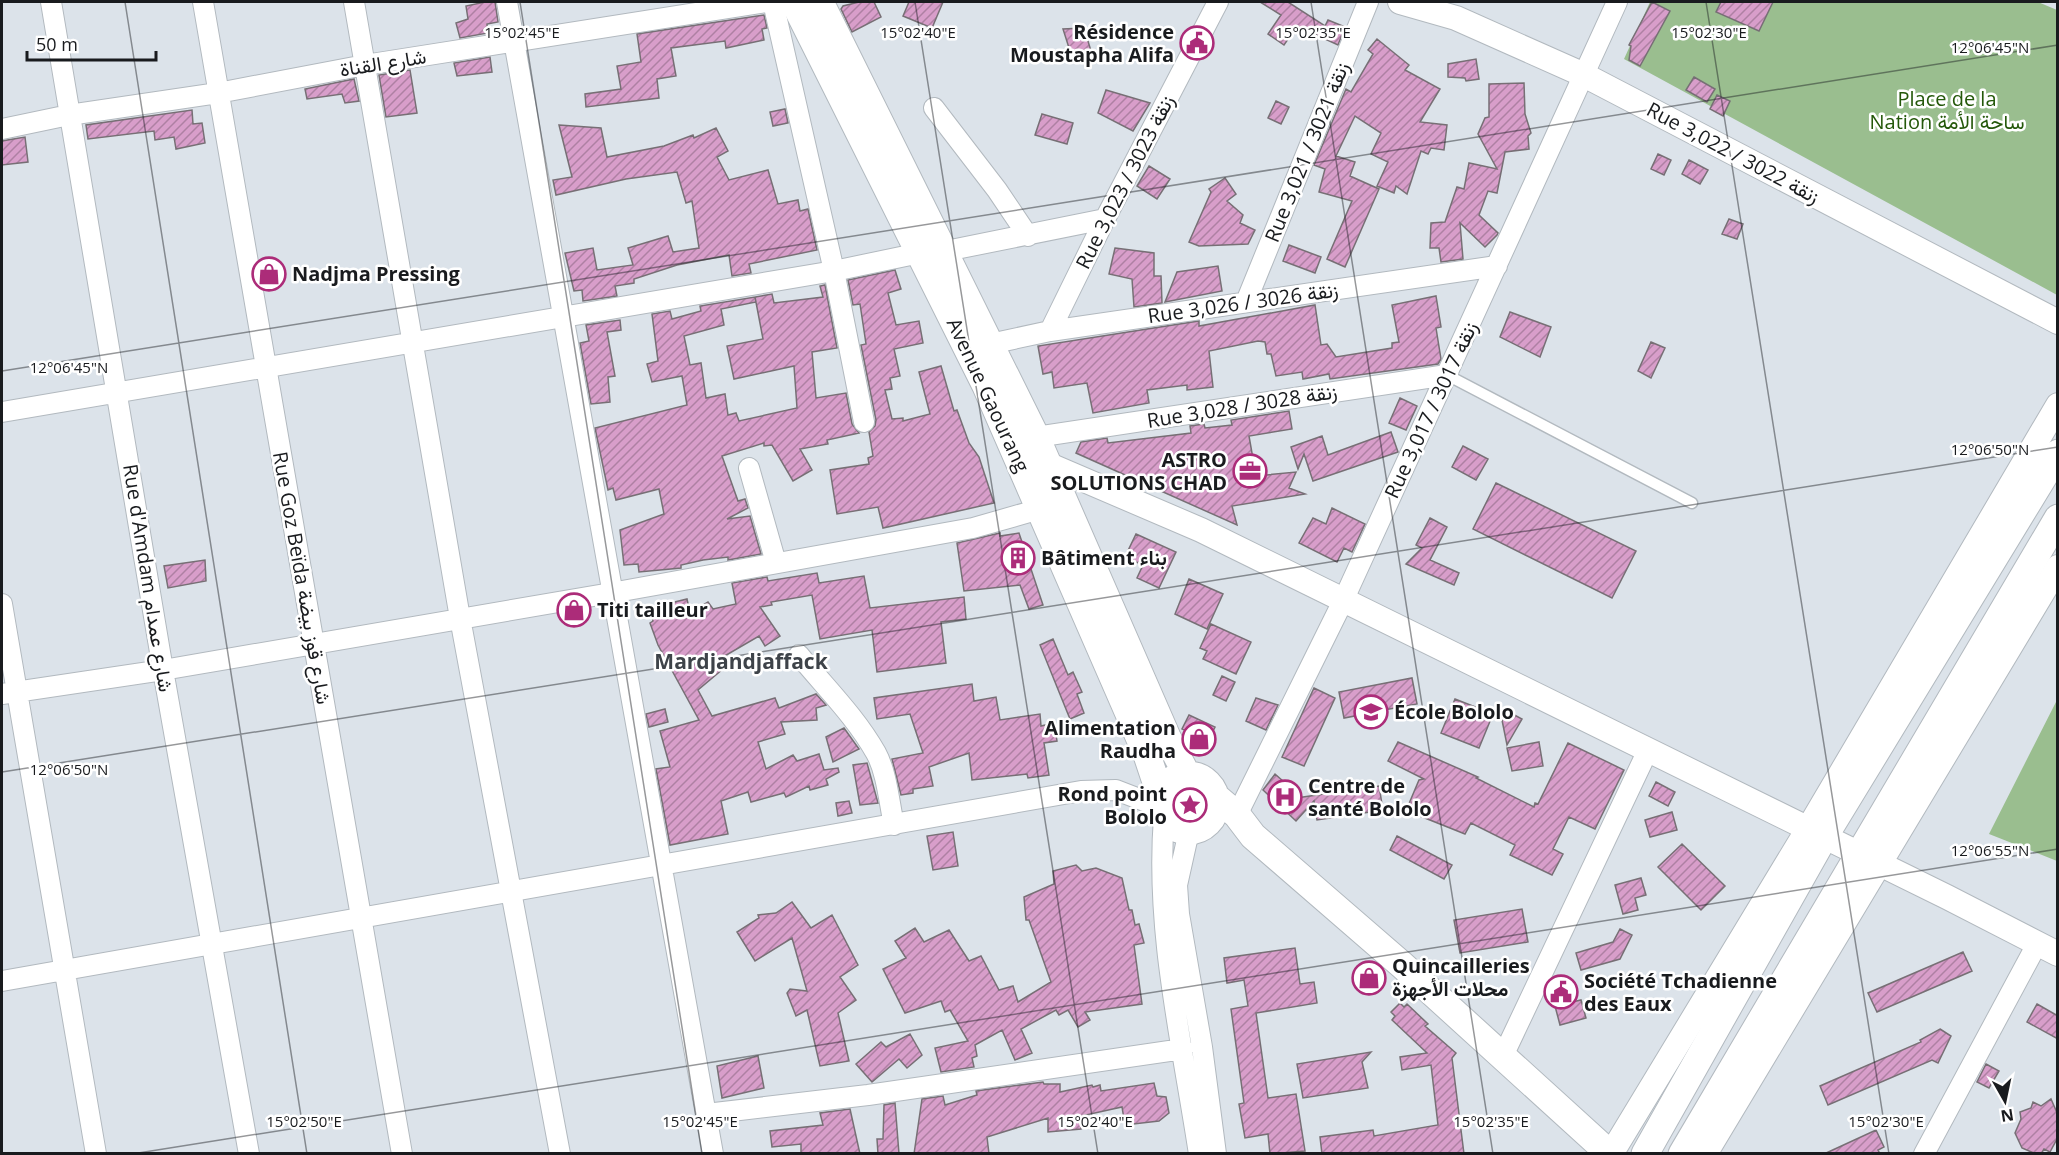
<svg xmlns="http://www.w3.org/2000/svg" width="2059" height="1155" font-family="'Open Sans',Vazirmatn,sans-serif">
<defs>
<pattern id="building-hatch" width="6" height="6" patternUnits="userSpaceOnUse" patternTransform="scale(1.5)"><rect width="6" height="6" fill="#d89eca"/><path d="M-1 1l2-2M0 6l6-6M5 7l2-2" fill="none" stroke="#ae80a3"/></pattern>
</defs>
<rect width="100%" height="100%" fill="#dce3ea"/>
<path fill="#9abe8f" d="M1650,2H2038L2057,10V295L1624,59Z
M2057,700V861L1989,834Z"/>
<path fill="url(#building-hatch)" stroke="#776f75" stroke-width="1.5" d="M485,2H495L498,22L487,24L488,33L460,38L456,23L468,19L466,6Z
M859,2H874L881,17L852,32L841,9L843,6Z
M909,2H943L932,28L903,16Z
M1260,2H1288L1325,26L1328,20L1345,27L1338,45L1297,26L1284,45L1268,34L1281,15Z
M1652,2L1670,11L1640,66L1629,60L1631,46L1629,45Z
M1721,2H1773L1759,31L1716,12Z
M764,15L767,28L762,29L764,40L726,48L725,41L671,48L676,76L657,79L659,98L586,107L585,94L621,89L617,66L641,62L637,34Z
M1084,28L1091,51H1070L1063,29Z
M1377,39L1409,65L1405,70L1440,89L1420,122L1447,125L1444,150L1431,148L1428,154L1421,151L1407,194L1396,186L1394,193L1377,186L1388,162L1371,154L1381,133L1355,116L1336,156L1355,162L1350,176L1379,189L1345,267L1327,259L1352,201L1319,192L1325,169L1314,165L1346,89L1351,92L1373,54L1368,50Z
M490,57L492,72L457,76L454,63Z
M1476,59L1479,79L1466,81L1465,78L1448,77V64Z
M410,70L417,113L386,117L379,75Z
M1694,77L1715,89L1707,102L1686,90Z
M354,79L359,101L345,103L342,94L307,99L305,89Z
M1524,83L1525,114L1531,133L1528,136L1529,149L1505,152L1497,193L1488,191L1479,215L1498,233L1497,235L1485,247L1460,223L1463,259L1441,262L1439,248H1430L1431,223L1445,222L1457,187L1464,189L1469,163L1497,169L1478,134L1485,118L1489,117V84Z
M1106,90L1150,103L1133,131L1098,113Z
M1717,95L1730,101L1723,116L1710,109Z
M1276,101L1289,107L1281,124L1268,118Z
M785,109L788,123L773,126L770,112Z
M192,110L193,124L202,123L205,143L176,149L174,137L155,140L154,131L88,139L86,125Z
M1042,114L1073,123L1067,144L1035,135Z
M559,125L601,128L607,157L664,146L693,135L694,138L716,128L728,151L717,157L729,180L768,170L778,204L798,200L800,211L808,209L817,250L749,264L751,273L732,276L729,255L677,265L634,279V283L615,286L617,296L583,301L582,290L574,291L565,253L593,248L597,270L633,265L628,248L668,236L673,252L699,248L692,201L686,203L677,172L626,179L556,195L553,180L572,177Z
M25,137L28,162L2,165V141Z
M1658,154L1671,160L1664,175L1651,169Z
M1689,160L1708,170L1700,184L1682,174Z
M1149,166L1170,179L1157,199L1137,186Z
M1225,178L1236,194L1227,201L1243,215L1240,223L1255,230L1248,244L1199,246L1189,242L1211,192L1209,189Z
M1729,219L1743,224L1737,239L1722,234Z
M1289,245L1321,257L1315,273L1283,261Z
M1115,248L1154,253V276H1161L1162,303L1134,307L1132,279L1109,274Z
M1218,266L1222,291L1165,302L1177,272Z
M895,270L901,289L888,293L896,325L919,321L923,343L894,349L900,376L890,378L892,389L885,390L892,419L903,418V421L930,414L919,372L941,366L954,411L957,410L969,443L979,457L994,503L883,528L878,507L837,514L830,470L869,464L868,458L873,456L869,432L875,426L876,420L861,345L866,344L860,304L853,305L848,280Z
M825,285L837,348L812,352L816,398L846,393L852,424L859,433L827,440L828,444L800,449L812,470L793,481L772,445L764,446V443L722,456L738,501L745,499L748,508L727,519L750,516L761,554L728,560V557L703,560L681,565V568L639,572L638,564L624,565L620,530L664,514L659,489L616,500L613,488L608,490L595,428L687,405L682,376L652,382L647,364L658,361L652,314L670,311L672,319L701,311L700,306L755,297L756,302L721,309L724,325L684,336L690,365L701,363L706,398L725,394L728,415L736,413L739,421L797,408L794,366L734,379L727,346L763,339L755,297L772,294L774,303L823,297L820,286Z
M1436,296L1441,327L1436,328L1441,359L1438,364L1330,379L1329,374L1303,379L1302,372L1276,376L1271,354H1267L1265,342L1258,341L1209,351L1213,387L1187,390V385L1147,390L1149,403L1093,413L1087,383L1054,388L1052,372L1043,374L1038,346L1199,321V326L1315,305L1321,345L1327,344L1336,357L1392,348V343L1399,342L1392,305Z
M1510,312L1551,327L1540,357L1500,337Z
M620,320L621,330L607,332L615,376L608,377L610,402L591,404L580,343L589,341L586,325Z
M1651,342L1665,348L1651,378L1638,371Z
M1400,398L1417,406L1406,430L1389,423Z
M1289,411L1292,429L1249,436L1256,476L1296,472L1289,488L1305,494L1232,506L1237,525L1076,453L1081,442L1107,438L1108,443L1191,433L1190,426L1204,424L1205,428L1232,425L1231,420Z
M1391,432L1398,452L1313,481L1304,454L1298,469L1291,447L1322,436L1328,455Z
M1463,446L1488,459L1476,480L1452,467Z
M1496,483L1636,551L1612,598L1473,529Z
M1332,508L1365,524L1352,552L1344,548L1337,562L1299,543L1313,518L1326,524Z
M1430,518L1447,527L1430,560L1459,573L1454,585L1406,564L1422,548L1416,545Z
M1000,533V536L1019,533L1043,605L1029,609L1020,585L964,591L957,543Z
M1136,534L1176,552L1159,588L1137,578L1143,565L1125,557Z
M205,560L206,581L168,588L164,566Z
M817,573L819,583L864,576L870,608L964,597L966,619L941,622L946,663L877,672L872,630L820,639L812,595L771,602L772,605L760,607L780,636L765,646L759,636L716,661L723,669L698,690L712,716L775,698L779,708L816,694L826,705L816,708L817,720L781,722L785,734L758,742L766,769L793,755L797,761L819,754L824,770L838,768L839,772L826,779L828,785L810,790L809,786L786,797L784,793L751,802L748,792L721,801L728,834L670,845L656,769L670,767L660,731L699,720L658,645L650,623L653,621L650,608L687,599L690,613L708,602L713,609L736,604L732,583L767,577L768,581Z
M1189,579L1223,594L1207,629L1175,614Z
M1211,624L1251,642L1236,674L1203,659L1207,651L1200,648Z
M1053,639L1068,675L1073,672L1082,692L1077,694L1084,713L1070,719L1040,645Z
M1222,676L1235,682L1226,701L1213,695Z
M1412,678L1417,704L1384,710L1369,704L1365,714L1344,718L1339,692Z
M972,684L974,701L996,697L1000,720L1040,714L1041,726L1054,723L1057,741L1044,743L1049,775L1028,778L1027,774L972,780L969,753L929,767L933,786L913,789V793L901,795L892,759L923,753L910,714L877,719L874,698Z
M1314,688L1335,698L1304,766L1282,757Z
M1256,698L1278,705L1266,730L1246,721Z
M1455,699L1493,714L1479,748L1441,733Z
M665,709L668,722L649,727L646,714Z
M1507,711L1522,719L1507,745L1502,720Z
M1189,715L1215,727L1208,741L1182,729Z
M844,728L859,749L833,762L826,737Z
M1398,742L1478,777L1476,778L1534,807L1535,803L1538,804L1568,743L1624,770L1595,829L1569,817L1553,849L1563,854L1552,875L1510,855L1515,845L1471,823L1465,834L1410,812L1414,805L1408,806L1419,780L1424,779L1388,761Z
M1539,742L1543,766L1512,771L1507,748Z
M867,763L878,803L860,805L853,765Z
M1275,774L1293,790L1289,799L1379,786L1383,810L1317,820L1314,801L1296,821L1263,790Z
M1656,782L1675,792L1668,806L1649,796Z
M849,801L852,813L838,816L836,803Z
M1672,812L1677,830L1650,837L1645,820Z
M953,832L958,866L933,870L927,836Z
M1397,836L1452,865L1444,879L1390,850Z
M1682,844L1725,886L1701,910L1658,867Z
M1076,865L1082,871L1096,868L1122,878L1129,910H1132L1135,925L1139,924L1144,943L1134,945L1142,1004L1085,1012L1090,1020L1078,1027L1068,1010L1059,1015L1056,1010L1021,1029L1032,1053L1015,1060L1002,1030L975,1045L977,1056L972,1058L974,1067L941,1072L935,1048L968,1041L950,1010L945,1012L941,1001L905,1013L883,969L906,958L895,941L915,928L924,942L949,930L969,961L981,956L999,990L1013,986L1018,1002L1051,982L1029,920H1026L1024,897L1054,884L1053,871Z
M1641,878L1646,895L1635,898L1638,910L1623,914L1615,885Z
M792,902L811,928L832,915L858,965L840,977L856,1000L838,1013L849,1061L820,1066L807,1010L796,1016L787,993L790,989L807,991L792,938L755,961L737,932L759,918L758,915L776,913Z
M1522,909L1528,942L1460,953L1454,920Z
M1620,929L1632,935L1620,959L1581,970L1576,953L1613,942Z
M1295,948L1300,984L1314,982L1317,1003L1256,1013L1268,1098L1296,1094L1305,1151L1270,1154L1268,1134L1245,1138L1239,1104L1244,1103L1231,1009L1248,1006L1244,980L1227,983L1224,958Z
M1963,952L1972,971L1877,1012L1868,993Z
M1581,1000L1586,1018L1560,1025L1555,1006Z
M1400,1003L1404,1007L1407,1004L1428,1024L1425,1026L1456,1053L1452,1058L1464,1154H1322L1320,1137L1373,1130L1374,1136L1438,1125L1431,1065L1402,1070L1400,1057L1427,1053L1392,1020L1395,1016L1391,1012Z
M2037,1004L2058,1016V1039L2027,1022Z
M1940,1029L1951,1036L1938,1063L1932,1060L1828,1105L1820,1086L1921,1042L1920,1040Z
M910,1034L922,1055L907,1068L899,1059L872,1082L856,1064L881,1042L886,1047Z
M1371,1052L1362,1062L1368,1088L1303,1098L1297,1064Z
M758,1056L764,1088L722,1098L717,1066Z
M1986,1064L1999,1071L1989,1088L1977,1082Z
M1043,1082L1044,1084H1060V1092L1092,1085L1093,1087L1100,1085L1101,1091L1154,1083L1157,1096L1166,1097L1169,1113L1159,1121L1125,1125L1122,1107L1081,1116V1129L1048,1132V1118L987,1137L989,1154H914L922,1099L943,1096L945,1105L977,1095L976,1091Z
M2051,1099L2058,1115V1137L2050,1152L2044,1149L2041,1154H2036L2022,1148L2015,1133L2021,1119L2020,1112L2031,1108L2033,1102L2041,1106Z
M895,1103L899,1154H878L877,1139H883L884,1105Z
M850,1109L860,1154H801V1144L772,1147L770,1131L823,1125L820,1113Z
M1876,1130L1884,1147L1878,1150L1880,1154H1824Z"/>
<g fill="none" stroke-linecap="round" stroke-linejoin="round">
<defs>
<path id="service" d="M1447,375L1692,503"/>
<path id="minor" d="M51,2L163,670L249,1154
M203,2L402,1154
M354,2L460,618L560,1154
M507,2L713,1154
M773,2L834,271L864,422
M934,108L997,190L1028,236
M2,129L69,115L218,93L365,65L766,2
M946,251L1105,219
M1246,302L1368,2
M1050,331L1105,219L1218,2
M990,344L1050,331L1497,266
M2,412L834,271L920,253
M1036,437L1447,375
M749,468L776,563
M2,604L96,1154
M799,655C825,687 855,716 876,753C887,773 889,802 894,825
M2,694L163,670L611,593L973,528L1040,509
M1237,815L1343,601L1617,2
M1164,817C1155,930 1182,1042 1199,1154
M1189,831L1177,885L1179,914L1202,1047L1216,1154
M2,981L1081,791L1116,790L1160,807
M1503,1056L1648,750
M706,1114L868,1095L1183,1049
M1924,1154L2037,944"/>
<path id="tertiary" d="M1400,2L1456,18L1584,75L2058,322
M1047,464L1201,530L1947,897L2058,954
M1611,1154L1808,829L2058,405
M1705,1154L2058,567"/>
<path id="secondary" d="M794,2L986,386L1147,755L1161,797
M820,2L1036,437L1167,737L1187,775
M1160 803a28 28 0 1 1 56 0a28 28 0 1 1-56 0Z
M1216,797L1237,815L1253,836L1402,965L1610,1154
M1645,1154L1824,837L2058,453
M1682,1154L2058,518"/>
</defs>
<use href="#service" stroke="#b2b9bf" stroke-width="13"/>
<use href="#minor" stroke="#b2b9bf" stroke-width="22"/>
<use href="#tertiary" stroke="#b2b9bf" stroke-width="26"/>
<use href="#secondary" stroke="#b2b9bf" stroke-width="29"/>
<use href="#service" stroke="#fff" stroke-width="10"/>
<use href="#minor" stroke="#fff" stroke-width="20"/>
<use href="#tertiary" stroke="#fff" stroke-width="24"/>
<use href="#secondary" stroke="#fff" stroke-width="27"/>
</g>
<path fill="none" stroke="#191b1e" stroke-width="1.5" stroke-opacity="0.45" d="M125,2L307,1154M520,2L702,1154M915,2L1098,1154M1311,2L1493,1154M1706,2L1889,1154M2,371L2058,45M2,772L2058,447M132,1154L2058,849"/>
<defs>
<symbol id="civic-ring" viewBox="-11 -11 22 22"><circle r="9.5" fill="#fff" stroke="#ac2c79" stroke-width="1.5"/><path d="M-.6-6.5H3V-4.5H.6V-3L4-1V1h2V6H-6V1h2V-1L-.6-3ZM-1.2 2.5V6h2.4V2.5Z" fill="#ac2c79"/></symbol>
<symbol id="shop-ring" viewBox="-11 -11 22 22"><circle r="9.5" fill="#fff" stroke="#ac2c79" stroke-width="1.5"/><path d="M-5-2.5h2.3a2.7 3.5 0 0 1 5.4 0H5L5.5 6h-11ZM-1.5-2.5h3a1.5 2.3 0 0 0-3 0Z" fill="#ac2c79"/></symbol>
<symbol id="office-ring" viewBox="-11 -11 22 22"><circle r="9.5" fill="#fff" stroke="#ac2c79" stroke-width="1.5"/><path d="M-6-3h4V-5.5h4V-3h4V5H-6ZM-1-4.5V-3h2v-1.5ZM-6 0V1H6V0Z" fill="#ac2c79"/></symbol>
<symbol id="building-ring" viewBox="-11 -11 22 22"><circle r="9.5" fill="#fff" stroke="#ac2c79" stroke-width="1.5"/><path d="M-4-6H4V6H1V3H-1V6H-4ZM-2.5-4.3h1.7v1.8h-1.7ZM.8-4.3h1.7v1.8H.8ZM-2.5-1h1.7V.8h-1.7ZM.8-1h1.7V.8H.8Z" fill="#ac2c79"/></symbol>
<symbol id="school-ring" viewBox="-11 -11 22 22"><circle r="9.5" fill="#fff" stroke="#ac2c79" stroke-width="1.5"/><path d="M0-5L7-2L0 1L-7-2ZM-4 1L0 2.5L4 1V4Q0 6-4 4Z" fill="#ac2c79"/></symbol>
<symbol id="hospital-ring" viewBox="-11 -11 22 22"><circle r="9.5" fill="#fff" stroke="#ac2c79" stroke-width="1.5"/><path d="M-5-5h3v3.5h4V-5h3V5h-3V1.5h-4V5h-3Z" fill="#ac2c79"/></symbol>
<symbol id="sight-ring" viewBox="-11 -11 22 22"><circle r="9.5" fill="#fff" stroke="#ac2c79" stroke-width="1.5"/><path d="M0-6L1.8-2.2L6-1.7L2.9 1.2L3.7 5.4L0 3.3L-3.7 5.4L-2.9 1.2L-6-1.7L-1.8-2.2Z" fill="#ac2c79"/></symbol>
</defs>
<g fill-rule="evenodd">
<use href="#civic-ring" x="1178" y="24" width="38" height="38"/>
<use href="#shop-ring" x="250" y="255" width="38" height="38"/>
<use href="#office-ring" x="1231" y="452" width="38" height="38"/>
<use href="#building-ring" x="999" y="539" width="38" height="38"/>
<use href="#shop-ring" x="555" y="591" width="38" height="38"/>
<use href="#school-ring" x="1352" y="693" width="38" height="38"/>
<use href="#shop-ring" x="1180" y="720" width="38" height="38"/>
<use href="#hospital-ring" x="1266" y="778" width="38" height="38"/>
<use href="#sight-ring" x="1171" y="786" width="38" height="38"/>
<use href="#shop-ring" x="1350" y="959" width="38" height="38"/>
<use href="#civic-ring" x="1542" y="973" width="38" height="38"/>
</g>
<g text-anchor="middle" stroke-width="5" stroke-linejoin="round" paint-order="stroke">
<g font-size="20" font-weight="bold" fill="#191b1e" stroke="#fff" text-anchor="start">
<text x="1174" y="39" text-anchor="end">Résidence<tspan x="1174" dy="23">Moustapha Alifa</tspan></text>
<text x="292" y="281">Nadjma Pressing</text>
<text x="1227" y="467" text-anchor="end">ASTRO<tspan x="1227" dy="23">SOLUTIONS CHAD</tspan></text>
<text x="1041" y="565">Bâtiment بناء</text>
<text x="597" y="617">Titi tailleur</text>
<text x="1394" y="719">École Bololo</text>
<text x="1176" y="735" text-anchor="end">Alimentation<tspan x="1176" dy="23">Raudha</tspan></text>
<text x="1308" y="793">Centre de<tspan x="1308" dy="23">santé Bololo</tspan></text>
<text x="1167" y="801" text-anchor="end">Rond point<tspan x="1167" dy="23">Bololo</tspan></text>
<text x="1392" y="973">Quincailleries<tspan x="1392" dy="23">محلات الأجهزة</tspan></text>
<text x="1584" y="988">Société Tchadienne<tspan x="1584" dy="23">des Eaux</tspan></text>
</g>
<g font-size="20" fill="#191b1e" stroke="#fff">
<text transform="translate(383 63) rotate(-9)" y="7">شارع القناة</text>
<text transform="translate(1307 152) rotate(-68)" y="7">Rue 3,021 / زنقة 3021</text>
<text transform="translate(1733 153) rotate(28)" y="7">Rue 3,022 / زنقة 3022</text>
<text transform="translate(1125 182) rotate(-63)" y="7">Rue 3,023 / زنقة 3023</text>
<text transform="translate(1243 303) rotate(-8)" y="7">Rue 3,026 / زنقة 3026</text>
<text transform="translate(988 395) rotate(65)" y="7">Avenue Gaourang</text>
<text transform="translate(1242 406) rotate(-9)" y="7">Rue 3,028 / زنقة 3028</text>
<text transform="translate(1431 410) rotate(-65)" y="7">Rue 3,017 / زنقة 3017</text>
<text transform="translate(148 578) rotate(81)" y="7">Rue d'Amdam شارع عمدام</text>
<text transform="translate(302 578) rotate(80)" y="7">Rue Goz Beïda شارع قوز بيضة</text>
</g>
<g font-size="20" fill="#24580a" stroke="#fff">
<text x="1947" y="106">Place de la<tspan x="1947" dy="23">Nation ساحة الأمة</tspan></text>
</g>
<g font-size="21" font-weight="bold" fill="#3e4349" stroke="#fff">
<text x="741" y="669">Mardjandjaffack</text>
</g>
</g>
<g font-size="15" text-anchor="middle" fill="#191b1e" stroke="#fff" stroke-width="5" stroke-linejoin="round" paint-order="stroke">
<text x="522" y="38">15°02'45"E</text>
<text x="918" y="38">15°02'40"E</text>
<text x="1313" y="38">15°02'35"E</text>
<text x="1709" y="38">15°02'30"E</text>
<text x="1990" y="53">12°06'45"N</text>
<text x="69" y="373">12°06'45"N</text>
<text x="1990" y="455">12°06'50"N</text>
<text x="69" y="775">12°06'50"N</text>
<text x="1990" y="856">12°06'55"N</text>
<text x="304" y="1127">15°02'50"E</text>
<text x="700" y="1127">15°02'45"E</text>
<text x="1095" y="1127">15°02'40"E</text>
<text x="1491" y="1127">15°02'35"E</text>
<text x="1886" y="1127">15°02'30"E</text>
</g>
<rect width="2059" height="1155" fill="none" stroke="#191b1e" stroke-width="6"/>
<g transform="translate(2005 1101) rotate(171)" stroke="#ffffff" stroke-width="4.5" paint-order="stroke">
<path d="M0-4.5L10 22L0 15L-10 22Z" fill="#191b1e"/>
<text y="-9" font-size="16" font-weight="bold" text-anchor="middle" fill="#191b1e">N</text>
</g>
<path d="M27 51v9h129v-9" fill="none" stroke="#191b1e" stroke-width="3"/>
<text x="36" y="51" font-size="18" fill="#191b1e" stroke="#ffffff" stroke-width="4.5" paint-order="stroke">50 m</text>
</svg>
